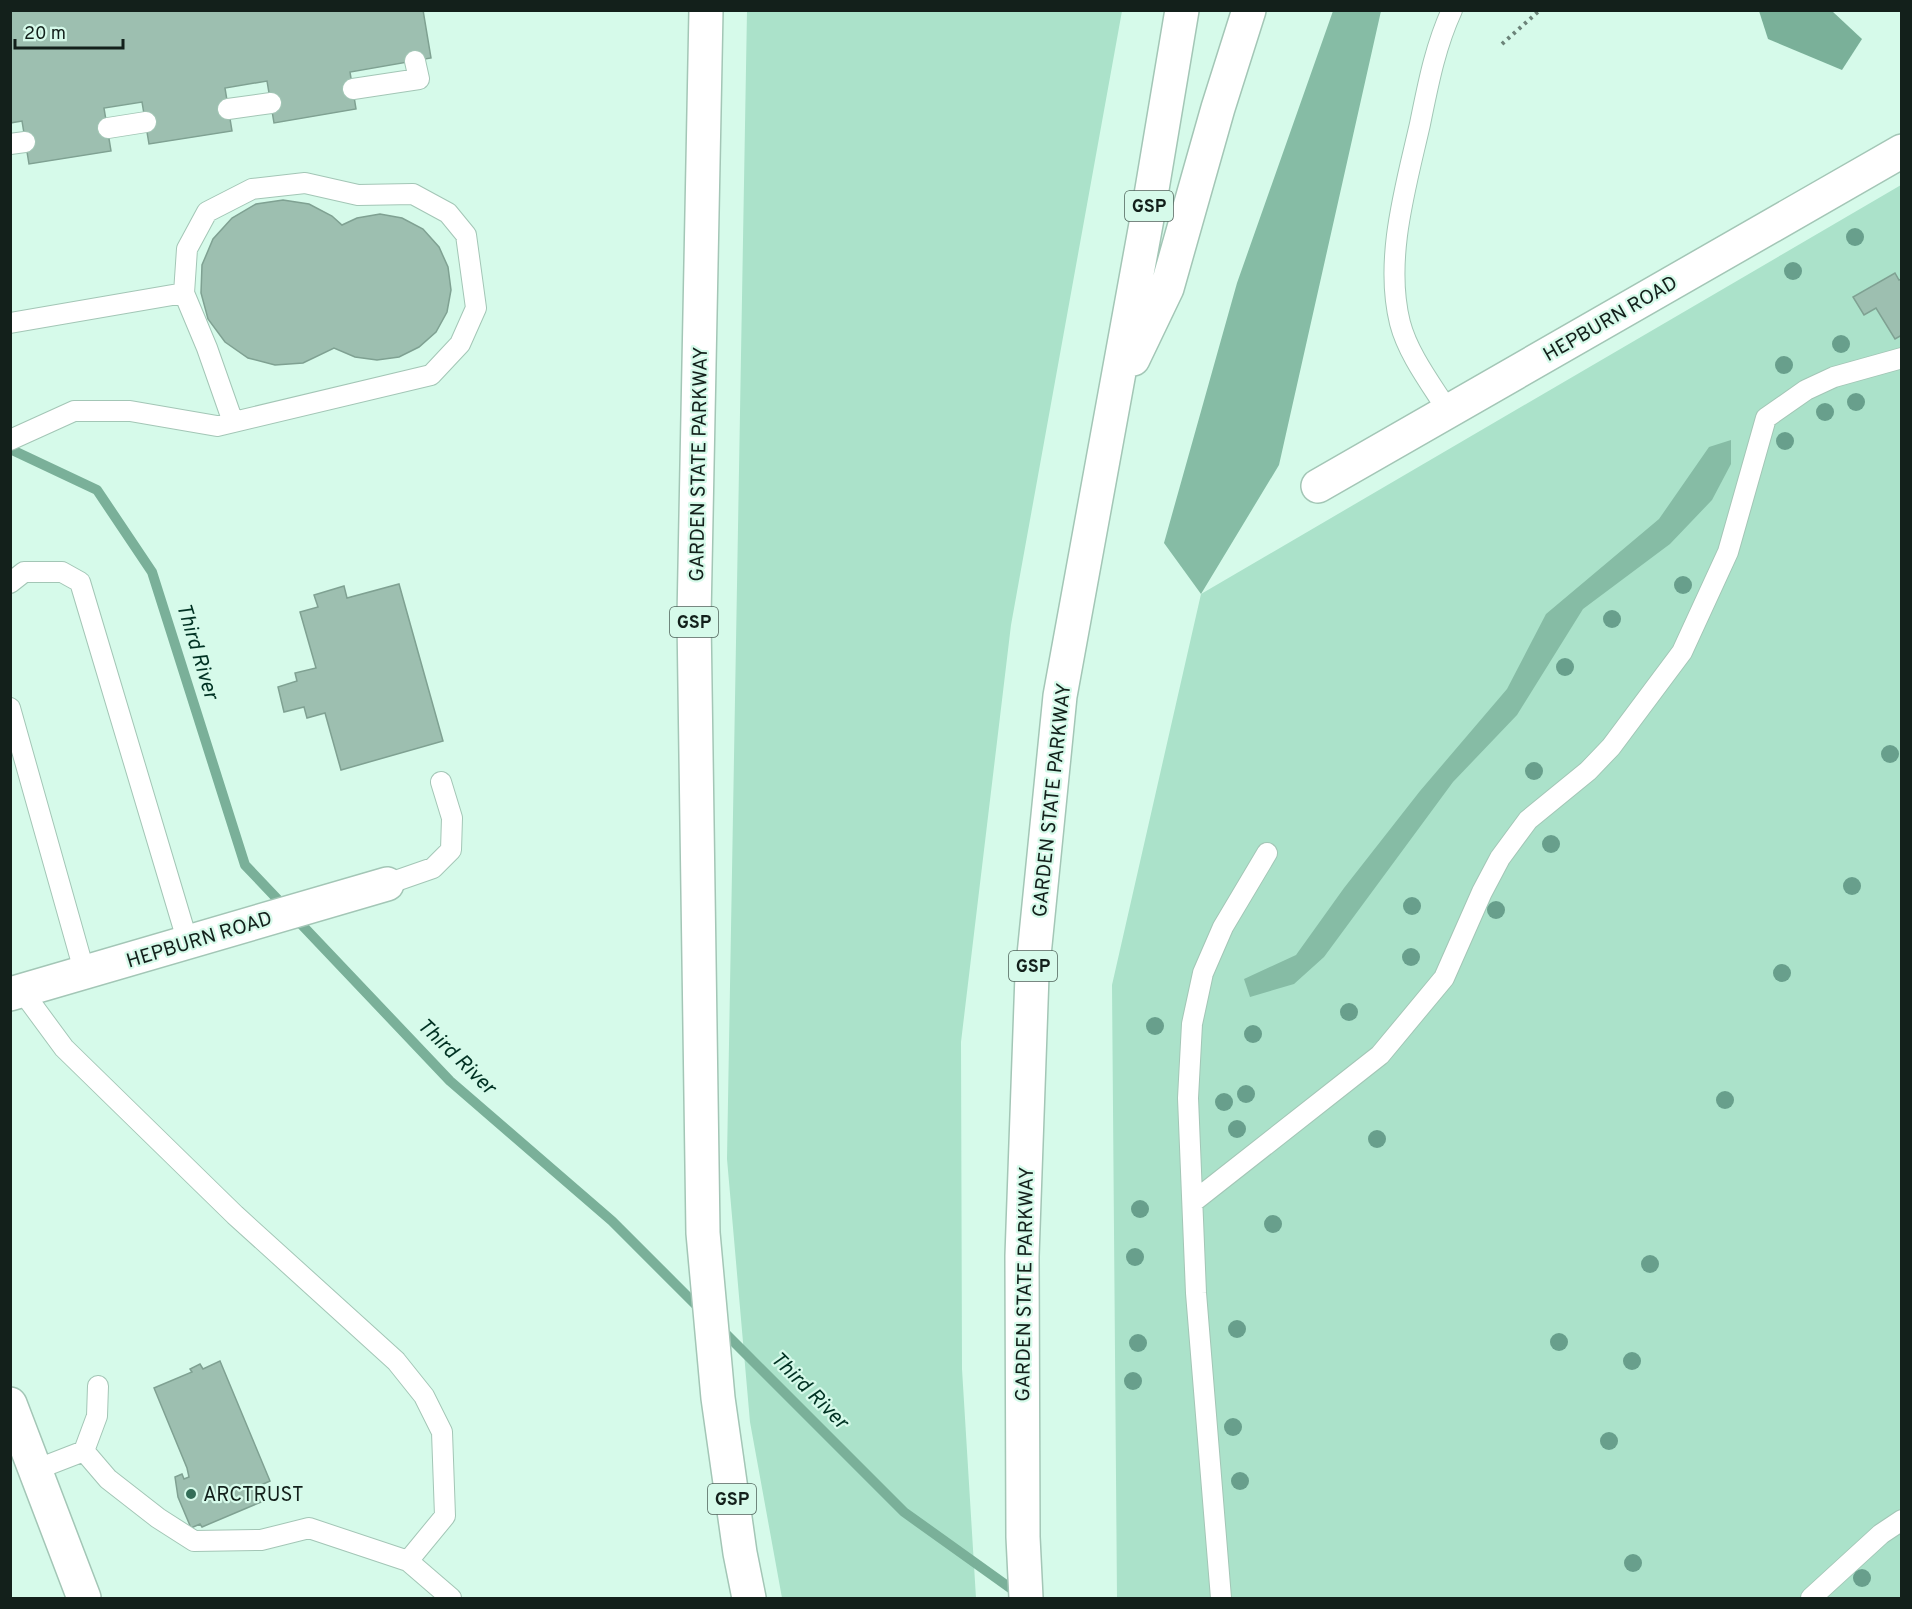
<svg xmlns="http://www.w3.org/2000/svg" width="1912" height="1609" font-family="Overpass,sans-serif">
<rect width="100%" height="100%" fill="#d6faea"/>
<path fill="#abe2ca" d="M747,11H1122L1011,625L961,1042L962,1369L976,1598H782L750,1422L727,1159Z
M1901,185V1598H1117L1112,985L1201,594Z"/>
<path fill="#86bca5" d="M1333,11H1381L1279,465L1201,594L1164,543L1237,283Z
M1731,440V464L1712,500L1670,544L1583,609L1517,715L1453,782L1324,957L1294,984L1250,997L1244,979L1296,955L1344,888L1420,791L1507,689L1546,614L1659,519L1709,447Z"/>
<path fill="#7ab099" d="M1759,11H1832L1862,39L1842,70L1768,39Z"/>
<g fill="none" stroke-linecap="round" stroke-linejoin="round">
<path stroke="#7ab099" stroke-width="10" d="M10,449L97,490L152,572L245,865L450,1081L612,1221L701,1310
M721,1329L904,1512L1020,1595"/>
</g>
<path fill="#9dbfb0" stroke="#7fa192" stroke-width="1.5" d="M10,10H423L431,58L350,72L356,109L274,123L267,81L225,88L232,131L149,144L142,102L104,108L111,151L29,164L22,121L10,123Z
M283,200L309,204L332,216L342,225L357,218L380,214L402,218L423,229L439,247L448,267L451,290L447,312L436,332L419,347L399,357L377,360L355,357L334,348L303,363L275,365L248,358L225,342L208,319L201,293L202,265L213,239L232,218L256,204Z
M1895,273L1899,280L1902,279V335L1895,339L1876,308L1864,315L1853,297Z
M399,584L443,741L341,770L325,713L307,718L304,707L284,712L278,687L297,681L295,673L316,668L300,612L318,607L314,595L344,586L347,598Z
M220,1361L270,1481L254,1488L261,1502L202,1527L200,1524L191,1528L178,1497L175,1477L182,1474L184,1479L189,1477L187,1468L154,1388L192,1372L190,1369L200,1364L203,1369Z"/>
<g fill="none" stroke-linecap="round" stroke-linejoin="round">
<defs>
<path id="service" d="M353,89L419,79L415,61
M228,109L271,103
M108,128L146,122
M10,144L25,142
M10,323L184,293
M1448,411C1431,384 1408,354 1400,323C1384,259 1406,186 1420,124C1428,85 1435,47 1452,10
M10,440L74,411H130L217,426L431,375L460,344L476,308L466,235L448,213L413,194L358,195L305,183L252,189L207,212L187,249L184,293L207,348L233,422
M10,583L24,572H62L80,582L188,943
M10,708L85,974
M387,884L433,868L451,850L452,818L441,782
M22,991L64,1048L235,1215L396,1361L424,1396L442,1432L445,1516L408,1561
M1193,1202L1380,1055L1444,978L1482,892L1500,858L1528,820L1588,771L1611,747L1682,652L1728,552L1766,418L1806,390L1834,377L1902,358
M84,1451L97,1416L98,1386
M35,1470L84,1451L108,1479L158,1518L194,1541L261,1540L309,1528L408,1561L451,1598
M1221,1598L1196,1293L1188,1098L1192,1024L1203,973L1223,927L1267,853
M1811,1598L1881,1534L1902,1520"/>
<path id="minor" d="M1318,486L1902,151
M10,994L387,884"/>
<path id="primary" d="M10,1404L84,1598"/>
<path id="motorway" d="M706,10L694,618L703,1233L718,1398L740,1553L749,1598
M1133,359L1167,288L1218,108L1249,10
M1026,1598L1023,1537L1022,1256L1032,975L1060,696L1148,213L1182,10"/>
</defs>
<use href="#service" stroke="#a3c6b6" stroke-width="22"/>
<use href="#minor" stroke="#a3c6b6" stroke-width="36"/>
<use href="#primary" stroke="#a3c6b6" stroke-width="36"/>
<use href="#motorway" stroke="#a3c6b6" stroke-width="36"/>
<path stroke="#6c8379" stroke-width="4" stroke-dasharray="3 4.5" stroke-linecap="butt" d="M1502,44L1540,10"/>
<use href="#service" stroke="#fff" stroke-width="20"/>
<use href="#minor" stroke="#fff" stroke-width="33"/>
<use href="#primary" stroke="#fff" stroke-width="33"/>
<use href="#motorway" stroke="#fff" stroke-width="33"/>
</g>
<g fill="#689f8c">
<circle cx="1855" cy="237" r="9"/>
<circle cx="1793" cy="271" r="9"/>
<circle cx="1841" cy="344" r="9"/>
<circle cx="1784" cy="365" r="9"/>
<circle cx="1856" cy="402" r="9"/>
<circle cx="1825" cy="412" r="9"/>
<circle cx="1785" cy="441" r="9"/>
<circle cx="1683" cy="585" r="9"/>
<circle cx="1612" cy="619" r="9"/>
<circle cx="1565" cy="667" r="9"/>
<circle cx="1890" cy="754" r="9"/>
<circle cx="1534" cy="771" r="9"/>
<circle cx="1551" cy="844" r="9"/>
<circle cx="1852" cy="886" r="9"/>
<circle cx="1412" cy="906" r="9"/>
<circle cx="1496" cy="910" r="9"/>
<circle cx="1411" cy="957" r="9"/>
<circle cx="1782" cy="973" r="9"/>
<circle cx="1349" cy="1012" r="9"/>
<circle cx="1155" cy="1026" r="9"/>
<circle cx="1253" cy="1034" r="9"/>
<circle cx="1246" cy="1094" r="9"/>
<circle cx="1725" cy="1100" r="9"/>
<circle cx="1224" cy="1102" r="9"/>
<circle cx="1237" cy="1129" r="9"/>
<circle cx="1377" cy="1139" r="9"/>
<circle cx="1140" cy="1209" r="9"/>
<circle cx="1273" cy="1224" r="9"/>
<circle cx="1135" cy="1257" r="9"/>
<circle cx="1650" cy="1264" r="9"/>
<circle cx="1237" cy="1329" r="9"/>
<circle cx="1559" cy="1342" r="9"/>
<circle cx="1138" cy="1343" r="9"/>
<circle cx="1632" cy="1361" r="9"/>
<circle cx="1133" cy="1381" r="9"/>
<circle cx="1233" cy="1427" r="9"/>
<circle cx="1609" cy="1441" r="9"/>
<circle cx="1240" cy="1481" r="9"/>
<circle cx="1633" cy="1563" r="9"/>
<circle cx="1862" cy="1578" r="9"/>
</g>
<circle fill="#336d57" stroke="#d6faea" stroke-width="2" cx="191" cy="1494" r="6"/>
<g text-anchor="middle" stroke-width="4.5" stroke-linejoin="round" paint-order="stroke">
<g fill="#d6faea" stroke="#4e6159" stroke-width="1.5">
<rect x="1125" y="191" width="48" height="30" rx="4.5"/>
<rect x="670" y="607" width="48" height="30" rx="4.5"/>
<rect x="1009" y="951" width="48" height="30" rx="4.5"/>
<rect x="708" y="1484" width="48" height="30" rx="4.5"/>
</g>
<g font-size="18" font-weight="bold" fill="#13201b">
<text x="1149" y="212">GSP</text>
<text x="694" y="628">GSP</text>
<text x="1033" y="972">GSP</text>
<text x="732" y="1505">GSP</text>
</g>
<g font-size="20" fill="#13201b" stroke="#d6faea">
<text transform="translate(1610 318) rotate(-30)" y="7">HEPBURN ROAD</text>
<text transform="translate(698 464) rotate(-89)" y="7">GARDEN STATE PARKWAY</text>
<text transform="translate(1051 800) rotate(-84)" y="7">GARDEN STATE PARKWAY</text>
<text transform="translate(199 939) rotate(-17)" y="7">HEPBURN ROAD</text>
<text transform="translate(1024 1284) rotate(-89)" y="7">GARDEN STATE PARKWAY</text>
</g>
<g font-size="20" fill="#13201b" stroke="#d6faea" text-anchor="start">
<text x="203" y="1501">ARCTRUST</text>
</g>
<g font-size="21" font-style="italic" fill="#003223" stroke="#d6faea">
<text transform="translate(198 651) rotate(73)" y="7">Third River</text>
<text transform="translate(457 1056) rotate(44)" y="7">Third River</text>
<text transform="translate(810 1390) rotate(45)" y="7">Third River</text>
</g>
</g>
<rect width="1912" height="1609" fill="none" stroke="#13201b" stroke-width="24"/>
<path d="M15 39v9h108v-9" fill="none" stroke="#13201b" stroke-width="3"/>
<text x="24" y="39" font-size="18" fill="#13201b" stroke="#d6faea" stroke-width="4.5" paint-order="stroke">20 m</text>
</svg>
